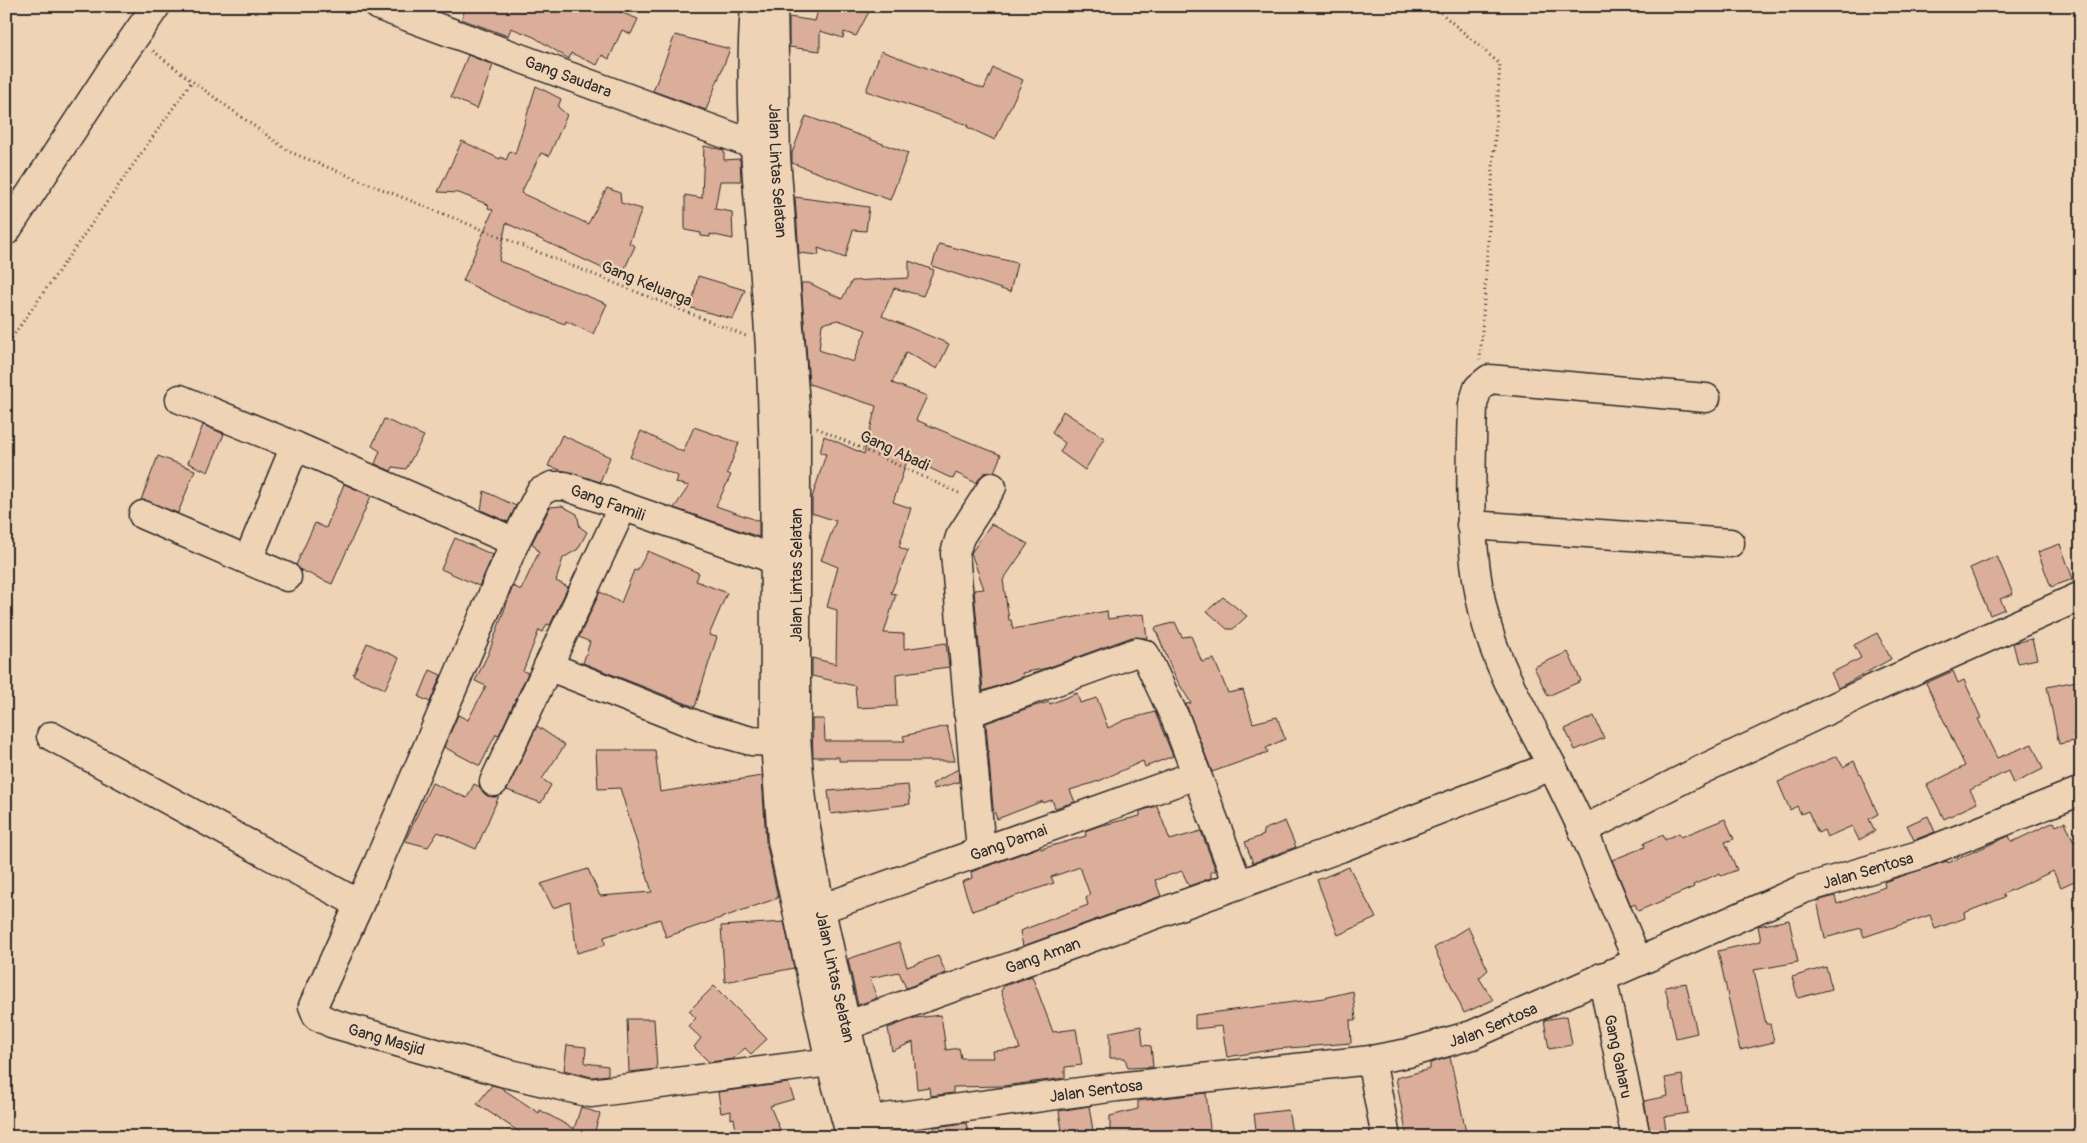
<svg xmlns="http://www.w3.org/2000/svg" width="2087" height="1143" font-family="Pangolin,sans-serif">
<rect width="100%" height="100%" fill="#eed3b5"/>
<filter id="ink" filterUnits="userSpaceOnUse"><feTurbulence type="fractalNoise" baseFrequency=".02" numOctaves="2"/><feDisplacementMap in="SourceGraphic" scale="10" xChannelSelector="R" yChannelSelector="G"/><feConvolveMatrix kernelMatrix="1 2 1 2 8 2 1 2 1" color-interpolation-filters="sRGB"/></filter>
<g filter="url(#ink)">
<path fill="#dbae9a" stroke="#2b2b2b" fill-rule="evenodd" d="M467,6H604L638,19L631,34L622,30L609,59L602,55L597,65L571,53L569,59L534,37L511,28L508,36L461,19Z
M819,6H872L856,36L844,32L843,38L820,31V51L789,47V17L815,21Z
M675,35L730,49L706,110L653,91Z
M881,51L984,89L993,68L1023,80L995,140L967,127L968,125L866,91Z
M468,55L493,65L477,109L451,97Z
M536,86L561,99L558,107L567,115L549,156L541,153L521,193L588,224L607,188L620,193L621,203L642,209L629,243L635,246L621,277L506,223L499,261L607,304L593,334L566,321L565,324L512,305L463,281L493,210L488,208L489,205L459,193L438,192L462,141L500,159L501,157L506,160L510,151L515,154Z
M806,116L908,153L890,200L792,163V153Z
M704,146L724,150V160L740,159L741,181H720L715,209L732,212L733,239L710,234V237L701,236V233L685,230V195L702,198Z
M795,197L869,207L866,231L853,230L845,258L818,248L819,255L799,253Z
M939,244L1017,263L1010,292L932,266Z
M909,261L934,270L923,296L894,288L882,316L949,344L937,369L906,352L892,383L927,396L916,420L1001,455L994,472L984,473L976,483L956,473L953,479L908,458L893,502L911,508L899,547L908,551L891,593L896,594L884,633L904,634V649L946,643L949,667L896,674L897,706L857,708L855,686L812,676V658L836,664L837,610L827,607L838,567L821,560L836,521L812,513V498L826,454L820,453L824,436L864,454L876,406L809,384L801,283H809L842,299L852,281L909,278ZM838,320L866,330L853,362L819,350L822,324Z
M698,276L745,290L733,319L691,308Z
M1063,411L1104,438L1085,470L1060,452L1065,443L1052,433Z
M384,419L424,436L406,469L393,467L391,471L375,464L380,451L372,446Z
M203,425L224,434L208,472L188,463Z
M694,427L739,443L727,473L731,475L716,506L759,521V537L674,508L689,486L676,483L678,476L630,457L641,431L683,452Z
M562,435L610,457L600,482L548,466Z
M158,456L195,470L178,513L141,500Z
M344,484L371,496L332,584L301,570L296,565L315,523L326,528Z
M484,491L516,506L508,522L481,510Z
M562,506L577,514L580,527L587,532L578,549L563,558L556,581L568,587L550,625L547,624L543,632L539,630L523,671L528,673L499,735L496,734L480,766L444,747L458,715L468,720L486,686L475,681L489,652L513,586L521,590L539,552L532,543L550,507Z
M991,524L1028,544L1003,580L1009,620H1011L1013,629L1107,611L1108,619L1144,614L1147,638L1132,637L1047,668L1022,673L1023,677L983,691L974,590L984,589L971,553Z
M455,538L493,555L479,586L441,569Z
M2060,544L2073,579L2051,587L2038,552Z
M648,551L699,573L696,581L727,593L709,635L717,637L695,707L583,663L590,642L579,637L600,592L621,603L634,570L637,571Z
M1997,556L2013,594L2000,599L2005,609L1990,615L1970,568Z
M1223,597L1247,616L1233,629H1227L1207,611Z
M1175,622L1182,637L1191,636L1202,662L1214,659L1228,693L1243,690L1253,723L1277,717L1285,739L1266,748L1268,752L1212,772L1186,704L1191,703L1175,677L1155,628Z
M1877,633L1891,659L1838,688L1831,673L1861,658L1854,645Z
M2032,639L2037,659L2018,663L2013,643Z
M367,643L399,658L385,689L353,675Z
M1568,652L1581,681L1548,696L1534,667Z
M430,670L441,675L430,702L419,697Z
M1953,671L1958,683L1964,680L1981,718L1978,719L1997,758L2032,744L2043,769L2013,784L2008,771L1970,790L1977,803L1944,819L1927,785L1965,766L1926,683Z
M2081,680V732L2073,733L2075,741L2059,744L2047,687Z
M1077,693L1080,703L1097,698L1108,728L1125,720L1155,712L1173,756L1145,767L1143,761L1099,781L1070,790L1075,802L1055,808L1052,800L1043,803V801L997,819L993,808L986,723L1031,707L1049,702L1050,704Z
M1594,716L1604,738L1575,750L1565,729Z
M812,719H824L825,741H905L903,736L947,726L955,761H839V757H813Z
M537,726L565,745L542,779L551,785L541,803L507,790Z
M596,750H655L660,792L762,776L766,842L778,898L666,937L660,919L604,937L605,945L577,953L570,902L553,908L541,884L588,869L600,896L652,892L620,788L598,789Z
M1837,756L1843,767L1854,761L1878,814L1869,819L1875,831L1859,840L1852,826L1827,837L1824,830L1818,833L1808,811L1801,814L1797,806L1790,810L1778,782Z
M958,769L959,782L934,789L932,784Z
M432,783L467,798L474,784L480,787L487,796H499L476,849L438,832L428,847L405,841Z
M908,785L910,804L831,814L828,791Z
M1157,806L1170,840L1201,831L1216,871H1211V878L1189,886L1182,871L1155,880L1161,896L1023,946L1020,931L1088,905L1086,898L1090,895L1080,867L1051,877L1054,883L972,911L962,882L972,878L971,872L1040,847L1041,849L1086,836L1085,831L1099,826L1140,816V811Z
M1928,816L1935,832L1914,840L1907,825Z
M1725,819L1734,839L1725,842L1737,870L1721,876L1720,873L1693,885L1694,887L1638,911L1635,904L1631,906L1612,860L1645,847L1644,843L1663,835L1665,840L1679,833L1681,837Z
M1285,821L1296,847L1253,863L1245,842L1264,835L1263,830Z
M2054,822L2056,826L2065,822L2074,842L2081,839V878L2061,887L2053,871L2003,894L2005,897L1964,913L1965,918L1935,929L1930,915L1864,937L1861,928L1825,938L1817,901L1835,896L1837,904L1885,887L1884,882L1947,861L1948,863L2009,836L2012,842Z
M1349,867L1376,918L1338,935L1317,880Z
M1789,920L1798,962L1754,970L1766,1024H1770L1774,1042L1740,1050L1718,951L1761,941L1758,926Z
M784,922L794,968L725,982L721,926Z
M1468,927L1488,970L1479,978L1493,1000L1464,1013L1434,948Z
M899,942L907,967L938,956L946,973L906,988L899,972L870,978L877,998L858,1005L848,959Z
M1826,967L1832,989L1798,998L1792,977Z
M1032,976L1053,1032L1076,1029L1082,1065L1065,1067V1078L1003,1086L953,1087V1093L930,1096L929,1087L917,1089L913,1042L892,1051L888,1028L915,1018L941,1015L946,1050L959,1048L961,1058H994L993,1051L1020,1049L1001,991L1004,986Z
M1686,983L1697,1033L1676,1038L1665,987Z
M714,986L767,1039L751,1054L745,1048L733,1059L709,1062L694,1047L701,1038L688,1026L696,1018L689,1011Z
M1353,991L1356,1020H1350L1351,1043L1276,1049L1227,1057L1222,1026L1195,1029V1015L1324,998Z
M1567,1016L1572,1045L1549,1049L1544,1020Z
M627,1019H654L657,1069L629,1072Z
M1141,1026L1143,1045L1151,1046L1153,1067L1128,1068L1125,1058H1110V1032Z
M567,1045L586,1047L585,1063L608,1066V1075L592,1077L564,1070Z
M1450,1057L1467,1137H1407L1396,1078L1430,1069V1063Z
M1682,1075L1688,1113L1664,1117L1667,1137H1651L1644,1101L1668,1096L1665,1078Z
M788,1083L794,1099L770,1106L781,1132L761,1137H737L734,1118L731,1119V1111L721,1113L718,1092Z
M492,1085L500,1087L539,1113L540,1110L574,1129L581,1107L600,1114L593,1137H527L477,1104Z
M1206,1093L1211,1137H1110V1116L1138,1109V1101Z
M1089,1106L1094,1137H1063L1059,1111Z
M1288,1110L1293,1137H1257L1254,1114Z
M966,1123L969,1137H934V1127Z"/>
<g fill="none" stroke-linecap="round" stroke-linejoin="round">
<defs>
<g id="minor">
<path id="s1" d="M379,6L755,145"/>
<path d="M6,231L111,71L156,6"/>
<path d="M180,399L295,446L515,542"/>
<path d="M143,515L287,577"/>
<path d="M1471,525L1730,543"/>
<path id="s2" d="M774,559L565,486H552L540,492L515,542L378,863L313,1006L317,1016L331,1023L502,1072L591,1093L830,1062"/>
<path d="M248,560L295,446"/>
<path d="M548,666L704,728L751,741L775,742"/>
<path d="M968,713L1137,652L1145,654L1176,720L1238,884"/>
<path d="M51,736L359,904"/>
<path d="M1552,766C1531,725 1506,683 1491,639C1466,562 1471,483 1473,404L1478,388L1489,379L1706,398"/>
<path d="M494,782L622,508"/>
<path d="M1583,830L1699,771L1868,691L2081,596"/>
<path d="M981,851L955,553L960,537L992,487"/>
<path id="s3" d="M820,909L1196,775"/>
<path id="s4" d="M1602,977L1636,1137"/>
<path id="s5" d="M846,1026L1340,848L1552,766L1583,830L1638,962"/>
<path d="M1371,1060L1386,1137"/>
<path id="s6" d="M870,1120L1117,1087L1371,1060L1408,1053L1472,1035L1803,889L1919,855L2081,791"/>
</g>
<g id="highway">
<path d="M755,6C746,120 764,236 770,349C777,480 774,611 775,742L782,841L830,1062L851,1137"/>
<path id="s7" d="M773,6L776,157L796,418V735C800,810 815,883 831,956C844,1017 857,1077 875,1137"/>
</g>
</defs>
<use href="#minor" stroke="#2b2b2b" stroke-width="31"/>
<use href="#highway" stroke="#2b2b2b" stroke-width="31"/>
<path stroke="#2b2b2b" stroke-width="3" stroke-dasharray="1 4" stroke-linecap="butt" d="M1433,6L1500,64L1480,360
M153,51L192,81
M6,346L192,81L290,152L746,336
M817,428L961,494"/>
<use href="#minor" stroke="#eed3b5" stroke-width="28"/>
<use href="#highway" stroke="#eed3b5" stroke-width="28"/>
</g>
</g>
<g text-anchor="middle" stroke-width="4.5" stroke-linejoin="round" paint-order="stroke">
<g font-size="16" fill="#2b2b2b" stroke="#eed3b5">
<text dy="6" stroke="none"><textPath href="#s1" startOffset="202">Gang Saudara</textPath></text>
<text dy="6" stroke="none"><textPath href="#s7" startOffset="165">Jalan Lintas Selatan</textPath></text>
<text transform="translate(647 283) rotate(22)" y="6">Gang Keluarga</text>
<text transform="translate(895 450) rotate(25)" y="6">Gang Abadi</text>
<text transform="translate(608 502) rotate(20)" y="6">Gang Famili</text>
<text transform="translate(796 575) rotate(-90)" y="6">Jalan Lintas Selatan</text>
<text dy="6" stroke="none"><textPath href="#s3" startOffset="200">Gang Damai</textPath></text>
<text dy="6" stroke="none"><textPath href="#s6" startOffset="1038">Jalan Sentosa</textPath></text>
<text dy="6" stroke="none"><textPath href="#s5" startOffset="209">Gang Aman</textPath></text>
<text dy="6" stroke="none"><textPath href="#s7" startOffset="975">Jalan Lintas Selatan</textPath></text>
<text dy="6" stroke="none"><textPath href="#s6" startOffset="632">Jalan Sentosa</textPath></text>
<text dy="6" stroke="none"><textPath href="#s2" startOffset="894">Gang Masjid</textPath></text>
<text dy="6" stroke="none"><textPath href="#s4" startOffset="81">Gang Gaharu</textPath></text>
<text dy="6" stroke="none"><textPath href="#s6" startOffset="228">Jalan Sentosa</textPath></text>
</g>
</g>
<rect width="2087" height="1143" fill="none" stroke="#eed3b5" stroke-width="25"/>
<rect x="12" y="12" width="2062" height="1118" fill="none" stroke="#2b2b2b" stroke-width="2" filter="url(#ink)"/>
</svg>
